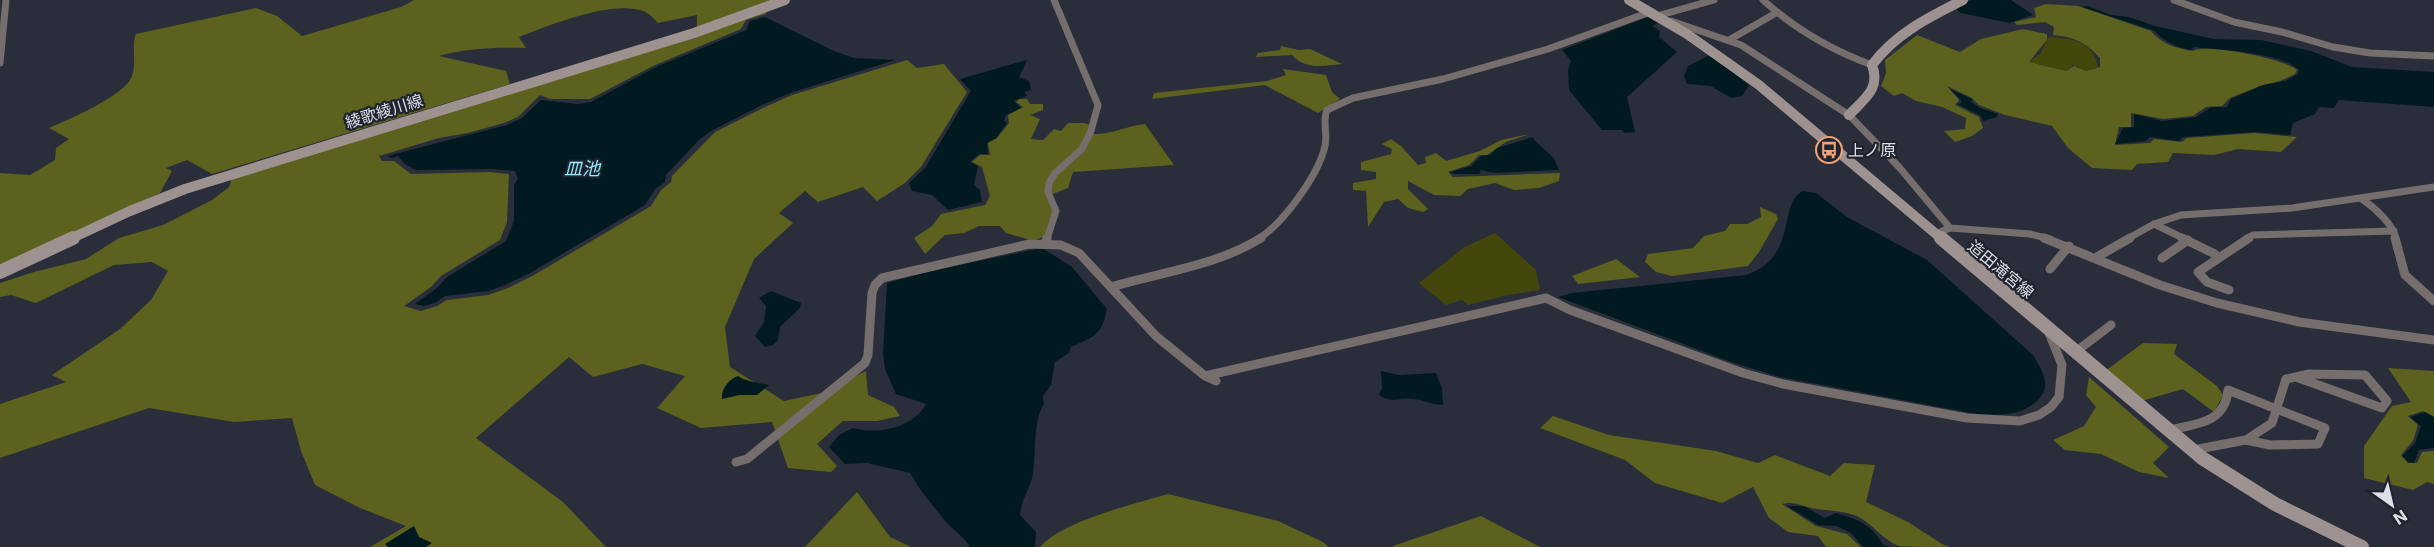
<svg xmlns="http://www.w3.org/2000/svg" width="2434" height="547" font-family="Inter,'Noto Sans JP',sans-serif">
<rect width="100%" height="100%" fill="#292e3a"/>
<path fill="#44470b" d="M2049,37C2071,38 2094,42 2098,67L2086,71L2073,65L2066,71L2029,62L2040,54Z
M1495,233L1536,270L1540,290L1508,295L1468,305L1462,300L1446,305L1419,283L1465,247Z"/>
<path fill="#5c611e" d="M414,0H778L697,28V15L658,23C654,19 649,13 643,11C611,0 550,25 519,37L526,48C496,47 468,48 439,56L506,71L510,84L212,174L187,160L166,168L172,171L160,193L0,266V173L30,175L55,160L56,148L69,139L49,128C68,120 126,95 132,76C137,61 131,45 136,34L256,8L277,16L302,36L401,7Z
M2046,4L2078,6L2151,31C2161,44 2178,49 2193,51C2205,43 2285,59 2297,70L2295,74L2280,81L2260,86L2230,98L2222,106L2206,107L2193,116L2163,119L2131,113V127H2119L2115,145L2150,143L2154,139L2182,142L2187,138L2254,133L2297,137L2281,152L2238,149L2214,155L2173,153L2168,162L2137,164L2132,170L2092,168L2068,148L2052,126L2005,115L1979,105L1972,98L1947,86L1959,100L1955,105L1979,117L1983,128L1972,136L1955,142L1944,131L1965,129L1966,118L1942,107L1916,101L1902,93L1894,96L1881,86L1886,73L1885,60L1917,35L1960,52L1981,39L2023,29L2047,34V40L2029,62L2066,71L2074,66L2086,71L2100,67V58C2085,42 2074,37 2053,35L2054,27L2045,22L2017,25L2014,22L2036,17L2034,8Z
M765,11L766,14L746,20L741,29L653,66L590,99H550L540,95L518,117L504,123L468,133L439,138L379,156L382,161H394L411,174L489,172L509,174L507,222L500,240L441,276L431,287L404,306L421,311L437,306L447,300L488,295L508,288L534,275L651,206L661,190L671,182L672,176L715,132L765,107L792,95L907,60L917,68L944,64L967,92L921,167L905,183L877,201L863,187L818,202L805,191L779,213L793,223L754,259L725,327L730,367L784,401L822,393L866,371L868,395L894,407L900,416L877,421H843L817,444L837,466L831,472L788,468L772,422L701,428L657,408L685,376L642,364L593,377L569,357L476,438L563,502L606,547H370L406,526L360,508L315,485L301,451L292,418L234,422L149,408L0,458V404L66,382L52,375L120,329L151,300L168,271L152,262L114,265L36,303L11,295L0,297V283L34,272L86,259L119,238L163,225L212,200L229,187L232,178Z
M1281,46L1299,50L1310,49L1342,64C1322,66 1306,70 1292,55L1256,57L1258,53L1280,50Z
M1283,69L1326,75L1332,92L1340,99L1318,113L1265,85L1152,99L1154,93L1267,81L1286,75Z
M1019,99H1027L1030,104H1043V110L1030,115L1040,119L1031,139L1043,140L1054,129L1061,131L1068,123H1084L1095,126L1092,134C1110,135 1127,126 1145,124L1174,165L1073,172L1068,188L1048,196L1053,212L1045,236L1034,241L1006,233L1000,226H979L964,233L945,235L925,254L914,238L932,226L941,214L985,205L990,196L982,167L972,162L980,155H990L988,143L997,138L1009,123L1008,115L1023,107L1016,102Z
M1530,134L1506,142L1487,155H1479L1469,165L1448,172L1453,177L1560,173L1559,181L1539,188L1514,190L1495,183L1468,189L1460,196L1434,195L1408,181V189L1428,209L1423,212L1408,208L1398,199L1384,202L1368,227L1366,191L1353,190V183L1376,179V172L1361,170V162L1391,154L1392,149L1382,144L1391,139L1401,146L1418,165L1426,163L1425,157L1436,153L1446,161L1480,151L1501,140Z
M1760,207L1776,214L1778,219L1759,252L1748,266L1672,276L1656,272L1645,262L1648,254L1693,248L1704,236L1725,231L1730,224H1747L1761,217Z
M1616,259L1640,277L1578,284L1572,276Z
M2143,343L2177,344L2174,354L2217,386L2223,395L2214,412L2183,389L2145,400L2132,396L2105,371Z
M2388,368L2434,371V417L2423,411L2408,416L2418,425L2413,441L2401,455L2408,463H2417L2422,452L2434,451V484L2427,482L2413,490L2364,478V446L2392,406L2411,402Z
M2089,377L2169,447L2153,463L2169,478L2139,472L2101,454L2065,450L2053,440L2084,426L2096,407L2086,395Z
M1553,416L1609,435L1716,451L1758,463L1775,455L1830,476L1844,463L1875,465L1866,502L1908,522L1942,544L1950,547C1935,547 1913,547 1899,546C1881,539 1871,521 1854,515C1840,510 1826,511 1812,508C1800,506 1795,501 1782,504L1816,526L1847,534L1861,547H1826L1818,536L1788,532L1769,518L1753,487L1722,503L1655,483L1625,460L1540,428Z
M857,492L890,537L911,547H805Z
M1168,494L1278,521L1323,542L1329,547H1040C1062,521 1135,504 1168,494Z
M1481,516L1540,547H1393V546Z"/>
<path fill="#001a1f" d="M1971,0H2011L2033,15L2009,23L1961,13L1956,9Z
M2088,6L2111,15L2129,17L2155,26L2214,39L2261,40L2311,51L2352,67L2434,72V107L2339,100L2334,108L2319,107L2315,114L2293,123L2290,135L2254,132L2183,137L2179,141L2150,137L2146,141L2115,144L2123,128L2134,127V114L2162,121L2196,117L2211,107H2227L2231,99L2263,85L2285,81L2298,74L2299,70C2280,52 2220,50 2194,47L2191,50C2178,48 2161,40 2155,31L2082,7Z
M765,17L834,51L854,58L895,60L790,93L762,105L711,131L699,140L666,175L665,182L655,189L645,205L530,273L505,285L488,291L445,296L435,303L424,306L415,304L437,288L447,277L506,241L514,221V185L518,179L515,171L492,169L416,170L405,164L398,156L392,158L387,156L507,125L522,118L541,100L578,104L591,102L656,67L746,30L750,21Z
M1648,17L1658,23L1652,26L1660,31L1659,37L1677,52L1627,97L1635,132L1625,133L1622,130H1602L1569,90L1568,70L1571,61L1562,50Z
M1710,55L1749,85L1742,96L1731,98L1711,86L1687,84L1684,76L1688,66Z
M1027,60L1019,77L1029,81L1031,90L1024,92L1027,96L1014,101L1021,108L1006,115L1004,121L1007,123L996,138L987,143L988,154H979L970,162L978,166L974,185L980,190L982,202L948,210L932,195L912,191L909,183L925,168L971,91L960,79Z
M1950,89L1972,99L1971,102L1980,108L1998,114L1997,117L1983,121L1981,116L1957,104L1961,103V100Z
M1533,137L1534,140L1554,158L1559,170L1494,173L1481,170L1479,174H1454L1451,172L1471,166L1481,156L1490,155L1497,148Z
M1803,191L1816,193L1847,217L1927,260L2033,355C2038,364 2046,375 2045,386C2045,392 2040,398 2036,402C2018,417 1999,415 1977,414L1780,377L1734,363L1558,297L1572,293L1746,275C1799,257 1777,204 1803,191Z
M1042,248L1072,267L1107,309C1102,335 1094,337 1071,347L1069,353L1055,362L1051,385L1043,396L1044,404C1033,420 1036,454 1033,474C1030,489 1022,497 1020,515L1036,532L1035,547H970C964,536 955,532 947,523C934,507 920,491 910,473L867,463L845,464L829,447L839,435L853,428C878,435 913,428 926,404L896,394L885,369L883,353L887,283L935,270Z
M771,291L801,303L800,308L780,327L778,340L773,345L765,347L755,336L764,322L766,306L759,298Z
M1381,371L1399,375L1436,373L1442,388L1443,405C1432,405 1424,400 1413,399C1399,397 1393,404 1379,395L1382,388Z
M738,376C747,382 759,383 769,385L757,395H740L722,399C721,389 729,379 738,376Z
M2425,412L2434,417V448L2419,450L2414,463L2408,462L2402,456L2415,443L2421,426L2410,417Z
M1787,506H1804L1825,518L1836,513C1857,519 1873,525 1883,545L1892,547H1863L1851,533L1837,526L1818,525Z
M414,526L419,537L432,543L426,547H388L385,544Z"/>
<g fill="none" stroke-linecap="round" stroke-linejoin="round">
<path stroke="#766e6d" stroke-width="7" d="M1763,0C1795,29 1831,50 1872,65
M2174,0L2234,22L2282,32L2333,47L2370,53L2434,56
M1657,16L1714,0
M1671,21L1741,45L1849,115L1899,167L1950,228
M1729,40L1776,13
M0,63L6,0
M2362,199C2375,208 2393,224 2396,239
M2154,224L2185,239
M1935,234L1950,228L2030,234L2050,239
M1047,239L1056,211L1048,192L1049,183L1055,173L1082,149L1091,131L1098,105L1054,0
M1258,239C1283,224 1319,174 1325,146C1328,134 1322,121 1327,110L1353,98L1443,79L1548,49L1650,12
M2127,239L2154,224L2181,215L2292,208L2434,187
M2246,239L2253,235L2394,231"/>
<path stroke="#766e6d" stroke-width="9" d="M2044,238L2160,285L2217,303L2299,322L2434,340
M2182,238L2215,254
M2395,238L2405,275L2434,301
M1046,241L1047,238
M2097,257L2130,238
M2162,258L2188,240
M2050,269L2069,246
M1111,287C1161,272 1216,266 1261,238
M2229,290L2207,282L2198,272L2249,238
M2074,353L2111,325
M1205,376L1546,298L1570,310L1743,373L1783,384L1967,418L2020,421L2039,415L2051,407L2059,397L2062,365L2048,330
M2169,430C2197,424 2225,423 2228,390L2325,428L2318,444L2270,445L2246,440
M2193,450L2246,440L2272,423L2286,379L2309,374L2365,375L2387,401L2382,408L2296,377
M736,462L747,459L865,363L868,355L872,293L875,285L882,278L1029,244L1061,245L1079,253L1156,336L1205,376L1216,381"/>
<path stroke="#9e9290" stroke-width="10" d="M1629,0L1687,34L1759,85L1942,239
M1849,115C1864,99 1881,89 1872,65C1895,34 1929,17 1963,0
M70,239L130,211L185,189L694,33L785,0"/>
<path stroke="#9e9290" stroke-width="14" d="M1941,238L2202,458L2275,504L2362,547
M0,272L73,238"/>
</g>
<defs>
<symbol id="bus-ring" viewBox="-11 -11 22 22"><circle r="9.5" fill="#1f242f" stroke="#efa376" stroke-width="1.5"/><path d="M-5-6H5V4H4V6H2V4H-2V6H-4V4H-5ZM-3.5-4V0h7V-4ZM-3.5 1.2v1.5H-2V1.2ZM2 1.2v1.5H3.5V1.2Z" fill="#efa376"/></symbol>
</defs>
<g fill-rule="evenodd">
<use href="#bus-ring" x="1814" y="135" width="30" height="30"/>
</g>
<g text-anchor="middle" stroke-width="4.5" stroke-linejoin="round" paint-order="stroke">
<g font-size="16" fill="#dcdfe7" stroke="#1f242f">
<text transform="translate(384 111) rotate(-17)" y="6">綾歌綾川線</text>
<text transform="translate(2001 269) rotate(40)" y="6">造田滝宮線</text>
</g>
<g font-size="16" fill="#dcdfe7" stroke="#1f242f" text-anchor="start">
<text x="1848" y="156">上ノ原</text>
</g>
<g font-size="18" font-style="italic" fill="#8bedfd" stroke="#1f242f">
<text x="582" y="175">皿池</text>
</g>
</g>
<g transform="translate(2392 505) rotate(146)" stroke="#1f242f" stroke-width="4.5" paint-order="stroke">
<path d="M0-4.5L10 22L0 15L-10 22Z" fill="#dcdfe7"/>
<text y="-9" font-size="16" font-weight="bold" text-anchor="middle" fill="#dcdfe7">N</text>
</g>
</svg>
